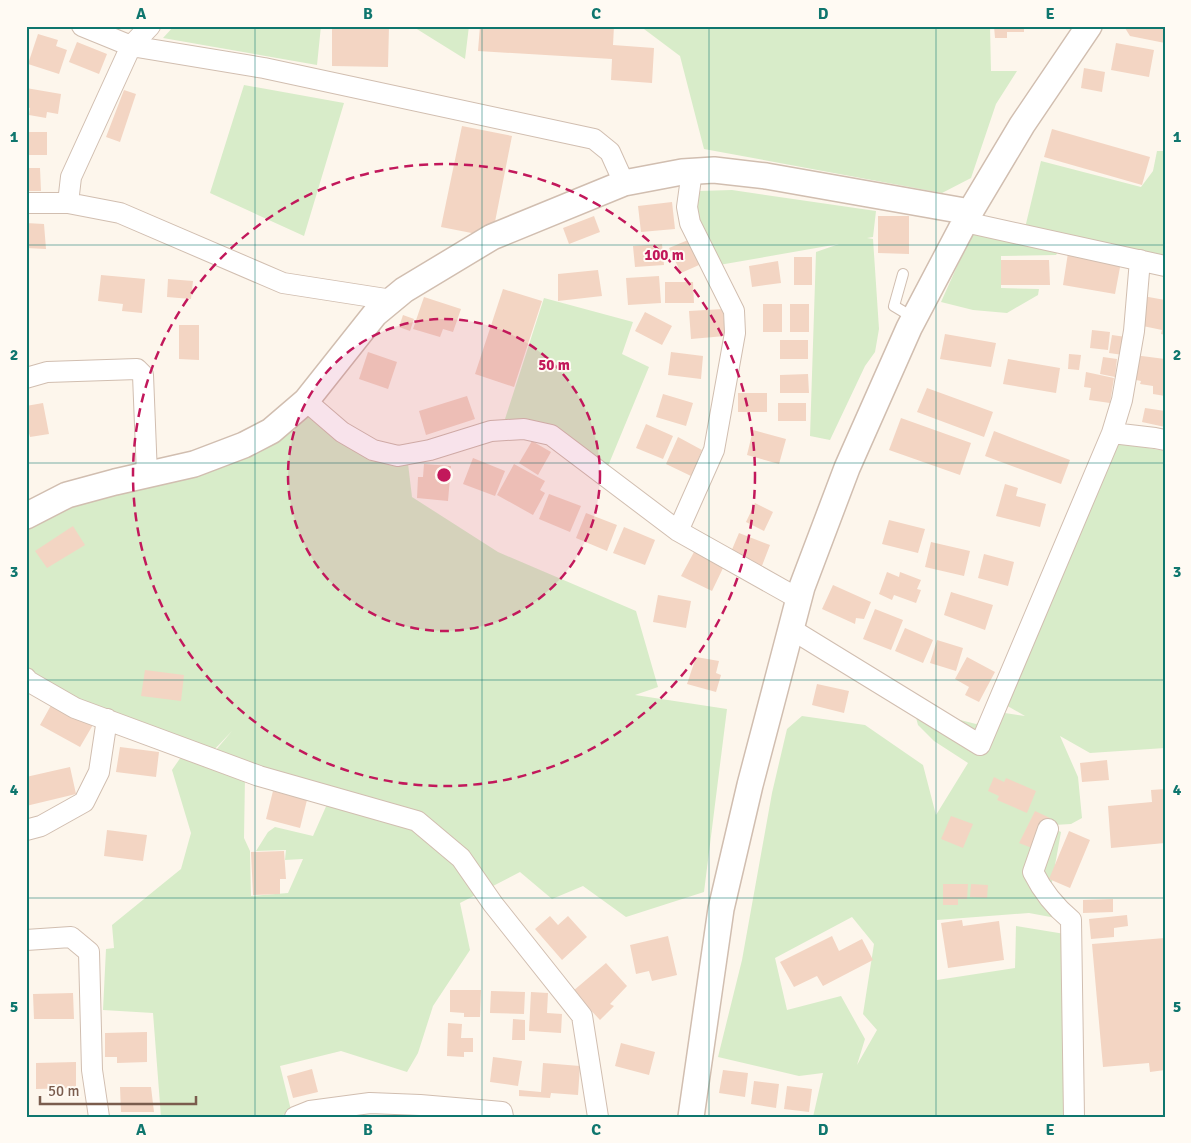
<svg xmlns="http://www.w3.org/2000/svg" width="1191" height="1143" font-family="Signika,sans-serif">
<rect width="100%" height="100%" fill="#fdf6ec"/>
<path fill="#d8ecc9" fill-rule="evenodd" d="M174,26H321L317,65L163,38Z
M412,26H469L465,59Z
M640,26H990L991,71H1017L996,104L971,178L942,193L704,149L680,56Z
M244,85L344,103L304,236L210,193Z
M1157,151H1165V266L1025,228L1041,161L1141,187L1153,171Z
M732,190L876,211L873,237L867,238L873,239L879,329L875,352L865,366L830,440L810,436L816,252L839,244L719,265L693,213L699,191Z
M972,233L1063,244L1056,255L1001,256V288L1039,289L1038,295L1007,313L973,310L941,302Z
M544,298L633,322L622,354L649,367L608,466L540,426L505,419Z
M307,402L368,450L407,455L412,497L498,552L636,611L658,687L635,695L727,709L704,892L626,917L583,886L552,899L520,872L460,903L470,950L433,1006L418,1053L407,1072L341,1051L280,1066L291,1110L280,1117H161L153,1013L103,1010L106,949L114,948L112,925L181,869L191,833L172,770L183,754L245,777L244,838L250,851L251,896L288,893L303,859L285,860L286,850L256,851L268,832L275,827L313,836L328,802L210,757L232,731L211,753L26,678V524L67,495L264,435Z
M1109,441L1165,451V748L1090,753L1060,736L1078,777L1082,818L1071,824L1054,825L1055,821L1052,828L1061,832L1050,893L1056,918L1029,913L937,920V980L1015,968L1016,926L1071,935L1070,1117H813L823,1073L799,1076L718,1057L742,960L772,793L787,729L802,716L865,725L923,765L936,815L968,763L934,741L918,725L915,714L925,711L976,724L998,712L1025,716L1004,704ZM852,917L874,944L863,1014L877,1030L857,1065L865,1039L841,996L787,1010L775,958Z"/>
<path fill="#f3d5c3" d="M332,26H389L388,67L332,66Z
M480,26H614L613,45L654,48L652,83L611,80L612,59L478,51Z
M994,26H1024V32H1007V38H995Z
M1126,26H1165V43L1130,36L1125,28Z
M38,34L58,40L56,46L67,50L59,74L28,64Z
M77,42L107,54L99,74L69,62Z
M1116,43L1154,50L1149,77L1111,70Z
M1084,68L1105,72L1102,92L1081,88Z
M26,88L61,94L58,114L47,112L46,118L29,115L30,108L26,107Z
M124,90L136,94L120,142L106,137Z
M462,126L512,136L492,237L441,227Z
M1052,129L1150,157L1142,185L1044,157Z
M26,132H47V155H26Z
M26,168H40L41,191H26Z
M672,202L675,229L641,232L638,206Z
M594,216L600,232L569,244L563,228Z
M878,216H909V254L878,253Z
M26,223L44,224L46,249L26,248Z
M688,240L699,265L681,273L669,248Z
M662,244L664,265L635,267L633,246Z
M1068,253L1121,262L1115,294L1063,285Z
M794,257H812V285H794Z
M1001,260H1049L1050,285H1001Z
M778,261L781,283L752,287L749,266Z
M598,270L602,296L558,301V274Z
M101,275L145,279L142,313L122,311L123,304L98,301Z
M659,276L661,303L628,305L626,278Z
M168,279L193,281L191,299L167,297Z
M665,282H693L694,303H665Z
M503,289L542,301L514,387L475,374Z
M1143,296L1165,300V335L1161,334L1162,330L1138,325Z
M424,297L461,309L453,332L443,329L440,337L413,329Z
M763,304H782V332H763Z
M790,304H809V332H790Z
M723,309L725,336L691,339L689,311Z
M645,312L672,326L662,345L635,331Z
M403,315L414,319L410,331L399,327Z
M179,325H199V360L179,359Z
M1092,330L1110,332L1108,350L1090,348Z
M945,334L996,343L991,367L940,359Z
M1112,335L1126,337L1123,355L1109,353Z
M780,340H808V359H780Z
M368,352L397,362L388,389L359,379Z
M671,352L703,356L701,379L668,375Z
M1069,354L1081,355L1079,370L1068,369Z
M1134,355L1165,359V396L1153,394V386L1140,384L1141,381L1131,379Z
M1103,357L1117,359L1115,377L1100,374Z
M1008,359L1060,368L1056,393L1003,384Z
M1086,372L1114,378L1110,403L1089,400L1091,388L1084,387Z
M808,374L809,393H780V375Z
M927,388L993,412L984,437L917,412Z
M738,393H767V412H738Z
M663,394L693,403L686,426L656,417Z
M467,396L475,419L426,435L419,411Z
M43,403L49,434L30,437L28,430H26V406Z
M778,403H806V421H778Z
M1145,408L1165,411V427L1142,422Z
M901,418L971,443L960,475L889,450Z
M646,424L673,436L663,459L636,448Z
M753,430L786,439L779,464L747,455Z
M994,431L1070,460L1061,484L985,456Z
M678,437L702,450L691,476L666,464Z
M532,441L551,452L538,475L519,463Z
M473,458L505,471L495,496L463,484Z
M424,464L451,466L448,501L417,498L418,477H423Z
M514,464L545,481L540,490L545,493L533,515L497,495Z
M1005,484L1018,488L1016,496L1046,504L1040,527L996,516Z
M549,494L581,506L570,532L539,519Z
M755,503L773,512L764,531L746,522Z
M586,513L617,525L607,551L576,538Z
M889,520L925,529L918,553L882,544Z
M73,526L85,545L47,568L35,551Z
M624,527L655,540L645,565L613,553Z
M739,533L770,545L760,571L728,559Z
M931,542L970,551L964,576L925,567Z
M694,552L724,566L712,591L681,576Z
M984,554L1014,562L1008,586L978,578Z
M887,572L899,577L900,572L921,580L917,589L921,590L916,603L894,595L892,600L879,594Z
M833,585L871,602L864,619L856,618L855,624L822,609Z
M951,592L993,605L985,630L944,615Z
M658,595L691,601L686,628L653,622Z
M875,609L903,620L891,650L863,639Z
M905,628L933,640L923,663L895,651Z
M937,640L963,648L956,671L930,663Z
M696,657L719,661L716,673L721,675L716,692L687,684Z
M967,657L995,672L979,702L965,695L969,687L955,679Z
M145,670L184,675L181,701L141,696Z
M817,684L849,691L844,713L812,705Z
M54,700L94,723L80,747L40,725Z
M120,747L159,752L156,777L116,772Z
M1107,760L1109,780L1082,782L1080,763Z
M70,767L76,794L26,806V777Z
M994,777L1004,782L1006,778L1036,791L1027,813L997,800L999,796L988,791Z
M1165,789V843L1111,848L1108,806L1152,802L1151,790Z
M273,791L307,800L300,828L266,819Z
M1035,811L1050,818L1037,850L1019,843Z
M951,816L973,824L963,848L941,839Z
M107,830L147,835L143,861L104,856Z
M1069,831L1090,840L1070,888L1049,879Z
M284,851L286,879H280V894L253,895L251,852Z
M943,884H968L967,899H958V905H943Z
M971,884L988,885L987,898L970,897Z
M1113,899V912L1083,913V900Z
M1127,915L1128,926L1114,928V937L1091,939L1089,919Z
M550,916L558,925L568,916L587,937L562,960L535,929Z
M962,920L963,926L999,921L1004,960L948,968L941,923Z
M668,936L677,975L652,981L649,971L636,974L630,945Z
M832,936L839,951L862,939L873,960L823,986L817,976L794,987L780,962Z
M1165,938V1070L1150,1072L1149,1063L1103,1067L1092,944Z
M606,963L627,986L610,1004L614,1006L600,1020L573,991Z
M450,990H481L480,1017H464V1013L450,1012Z
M491,991L525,992L524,1014L490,1013Z
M531,992L548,993L547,1013L562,1014L561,1033L529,1031Z
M73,993L74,1019H34L33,994Z
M513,1019L525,1020V1040H512Z
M448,1023L462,1024L461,1038H473V1052H464V1057L447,1056Z
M147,1032V1062L117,1063V1057H105V1033Z
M621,1043L655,1052L649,1075L615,1066Z
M493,1057L522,1061L518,1086L490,1082Z
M76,1062V1088L36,1089V1063Z
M543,1063L580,1066L578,1095L551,1093L550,1098L519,1096V1090L541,1092Z
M312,1069L318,1092L293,1098L287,1076Z
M723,1070L748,1073L745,1097L719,1093Z
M754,1081L779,1084L776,1108L751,1104Z
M787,1086L812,1089L809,1112L784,1109Z
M120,1087H151L154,1112H121Z"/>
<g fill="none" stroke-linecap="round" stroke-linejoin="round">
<defs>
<path id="service" d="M903,274L894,306L914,318"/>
<path id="minor" d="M82,26L131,46L264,68L594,139L610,152L624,183
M26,203H68L120,213L283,283L392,300
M68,203L71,177L131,46L150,26
M965,222L1165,266
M26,378L47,372L137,369L143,375L147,475
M306,401L342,432L373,450L398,456L430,450L491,431L524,429L551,435L678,531L799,599
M1112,433L1155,438L1165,440
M678,531L714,450L735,333L734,311L690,223L687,207L692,171
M791,629L980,745L1112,433L1122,400L1134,331L1140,260
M26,678L28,681L75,708L259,776L417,821L461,858L493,904L582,1016L598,1117
M1048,829L1033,872C1043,892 1054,906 1071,920L1074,1117
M26,830L41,826L84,802L99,772L107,719
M26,940L71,937L89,952L92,1070L99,1117
M295,1117L310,1111L370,1103L420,1105L502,1112L503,1117"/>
<path id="tertiary" d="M26,516L67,495L115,482L194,464L244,445L271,431L306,401L375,314L404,290L492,237L624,183L682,172L714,170L766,176L970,212
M691,1117L721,909L750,785L802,587L847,468L909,328L970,212L1022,125L1089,26"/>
</defs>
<use href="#service" stroke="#d1beb0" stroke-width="12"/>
<use href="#minor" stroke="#d1beb0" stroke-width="22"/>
<use href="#tertiary" stroke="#d1beb0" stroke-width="28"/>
<use href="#service" stroke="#fff" stroke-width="10"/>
<use href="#minor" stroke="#fff" stroke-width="20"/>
<use href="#tertiary" stroke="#fff" stroke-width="25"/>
</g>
<path fill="none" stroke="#0f766e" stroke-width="1" stroke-opacity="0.55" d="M255,26V1117M482,26V1117M709,26V1117M936,26V1117M26,245H1165M26,463H1165M26,680H1165M26,898H1165"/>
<circle cx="444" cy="475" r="156" fill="#c2185b" fill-opacity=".12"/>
<g fill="none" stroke="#c2185b" stroke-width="2.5" stroke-dasharray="9 6">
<circle cx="444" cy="475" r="156"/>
<circle cx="444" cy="475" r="311"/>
</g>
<circle cx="444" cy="475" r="8" fill="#c2185b" stroke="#fffaf3" stroke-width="2.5"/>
<g font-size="15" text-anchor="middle" font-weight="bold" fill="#c2185b" stroke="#fffaf3" stroke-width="4" stroke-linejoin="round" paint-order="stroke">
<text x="664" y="260">100 m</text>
<text x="554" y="370">50 m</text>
</g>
<rect width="1191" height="1143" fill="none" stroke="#fffaf3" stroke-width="55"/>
<path d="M40 1096v8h156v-8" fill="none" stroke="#7a5c4d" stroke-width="2.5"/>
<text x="48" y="1096" font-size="15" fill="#7a5c4d" stroke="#fffaf3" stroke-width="4" paint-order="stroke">50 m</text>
<rect x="28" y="28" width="1136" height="1088" fill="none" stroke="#0f766e" stroke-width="2"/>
<g font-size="16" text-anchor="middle" font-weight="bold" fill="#0f766e">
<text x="141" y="19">A</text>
<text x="368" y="19">B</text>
<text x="596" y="19">C</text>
<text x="823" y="19">D</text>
<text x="1050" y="19">E</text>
<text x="14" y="142">1</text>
<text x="1177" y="142">1</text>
<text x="14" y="360">2</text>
<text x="1177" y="360">2</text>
<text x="14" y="577">3</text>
<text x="1177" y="577">3</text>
<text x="14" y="795">4</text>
<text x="1177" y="795">4</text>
<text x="14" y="1012">5</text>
<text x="1177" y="1012">5</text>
<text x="141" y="1135">A</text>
<text x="368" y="1135">B</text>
<text x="596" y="1135">C</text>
<text x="823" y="1135">D</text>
<text x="1050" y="1135">E</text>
</g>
</svg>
